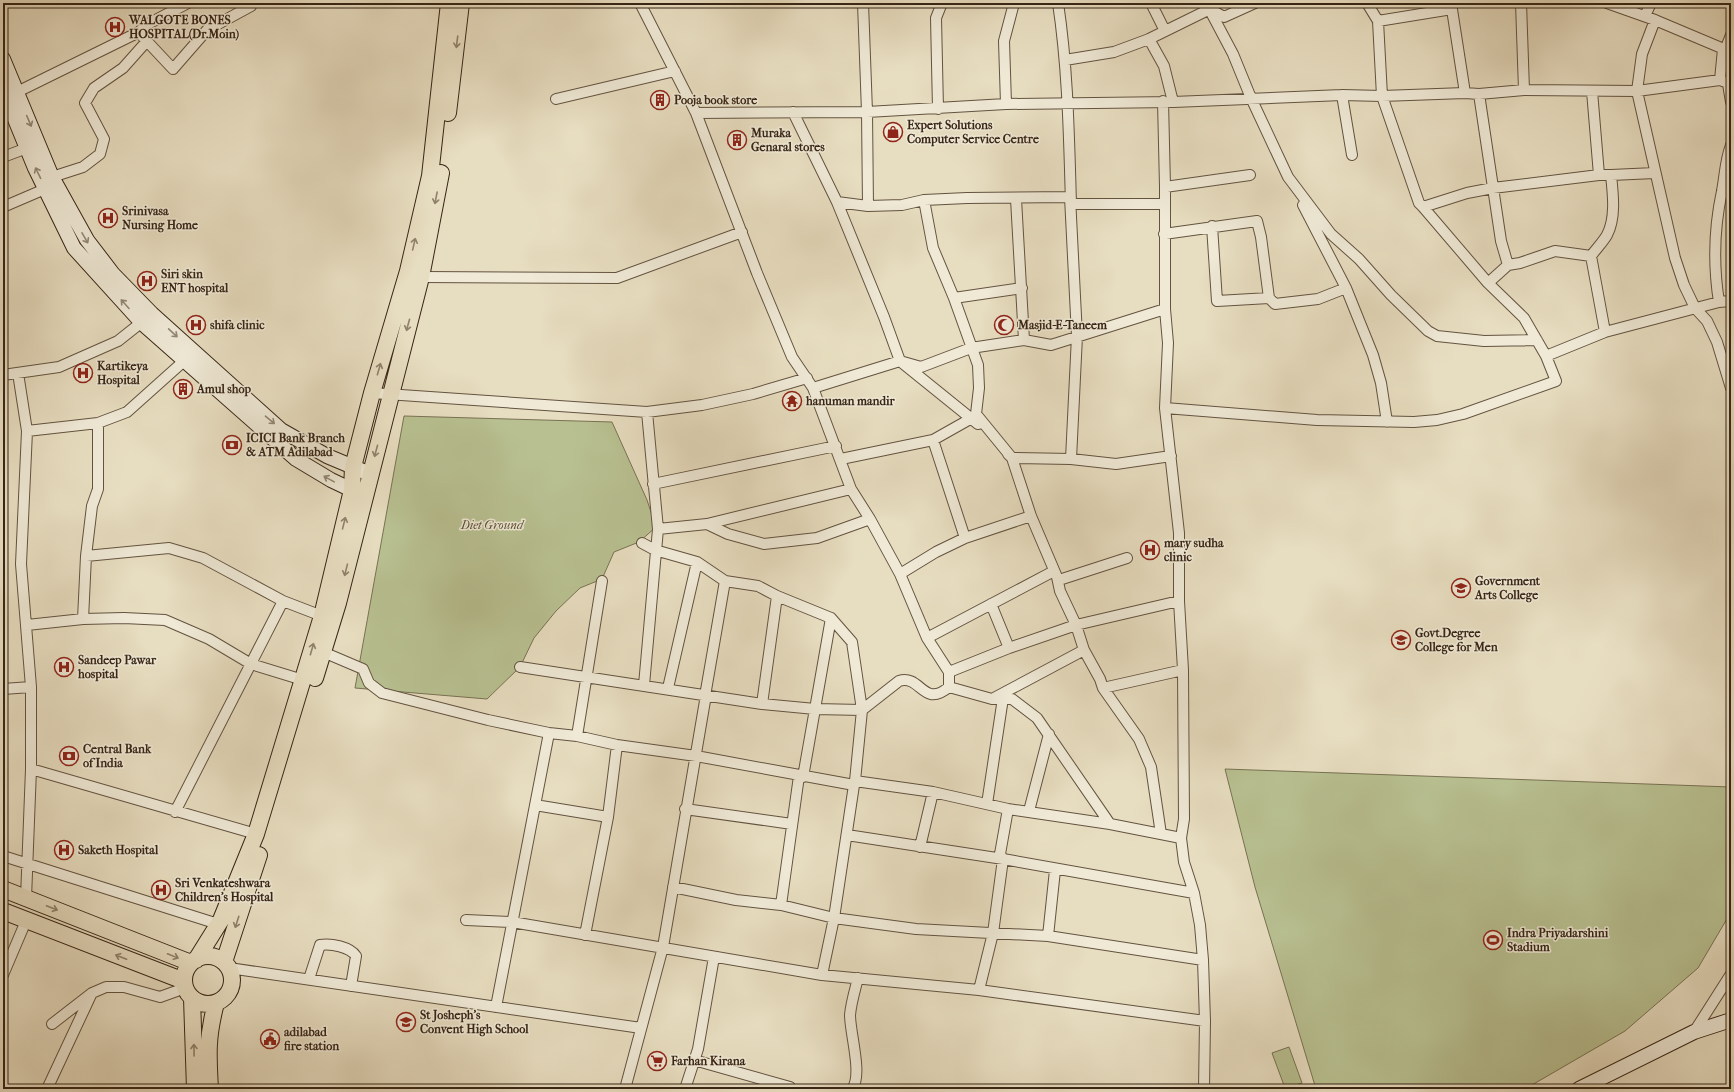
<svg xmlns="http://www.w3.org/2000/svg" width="1734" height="1092" font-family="'IM FELL French Canon',serif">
<rect width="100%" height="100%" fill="#e7ddc0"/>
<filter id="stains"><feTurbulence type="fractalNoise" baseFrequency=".005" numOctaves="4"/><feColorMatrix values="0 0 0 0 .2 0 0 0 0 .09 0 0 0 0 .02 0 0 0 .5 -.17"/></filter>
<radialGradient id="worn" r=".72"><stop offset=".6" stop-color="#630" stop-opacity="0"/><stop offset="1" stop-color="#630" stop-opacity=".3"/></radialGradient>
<path fill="#b8c091" stroke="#787253" d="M404,416L612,422L647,500L656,527L639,542L614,552L602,579L580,588L556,611L534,638L520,667L487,699L355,688Z
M1225,769L1731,787V912L1698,968L1625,1031L1525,1089H1316L1255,887Z
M1289,1047L1302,1083L1285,1088L1272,1053Z"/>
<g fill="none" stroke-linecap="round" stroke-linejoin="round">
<defs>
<path id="minor" d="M640,3L696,113L757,273L792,357L813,388L851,489L870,519L900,574L927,638L949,672V687C923,709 921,674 899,681L862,710L855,781L933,792L1008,809L1110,824L1181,838
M863,3L867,112L868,206
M1058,3C1068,69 1069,137 1071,204
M1151,3L1165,31
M1206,3L1233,54L1251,98L1288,177L1331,234L1359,259L1391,295L1428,331L1437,336L1484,341L1537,340
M1367,3L1378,21L1382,96L1419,203L1423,207L1467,193L1493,188L1599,175
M1451,3L1465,93
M1521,3L1524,90
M1607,3L1655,20L1731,52
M1645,16L1651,3
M1378,21L1452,9
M143,37L173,69L207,30L251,6V3
M1149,39L1164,66L1173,102
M1725,50L1731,35
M1065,60L1114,52L1149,39L1210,9L1224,17L1255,3
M1720,80L1723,49
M1728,84L1731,102
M1731,84L1720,80L1637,91L1675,258L1684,285L1695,308L1707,321L1717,342L1731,388
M1592,91L1599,175H1611C1613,194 1616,218 1607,235C1603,242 1596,249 1591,256L1605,332
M1479,94L1501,241L1508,265
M11,95L139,32L146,25L188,3
M1342,95L1352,155
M556,99L675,71
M1163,101L1165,187V309L1168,343L1165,408L1179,533V601L1183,670L1184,819L1181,838L1184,862L1194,893L1200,925L1203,960L1205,1021L1204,1089
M1006,104L1004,41L1014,3
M938,109L936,18L942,3
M793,112L837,202L868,206L902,205L924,200L967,198L1070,197L1071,204H1165
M696,113L867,112L1006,104L1173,102L1342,95L1382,96L1465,93L1479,94L1524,90L1637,91L1642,54L1655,20
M1731,145C1725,161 1725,175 1722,191C1714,228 1713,264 1719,302L1731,301
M3,157L27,148
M1611,175L1655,173
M52,177L83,167L100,154L104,139L85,103L94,88L123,68L147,41
M1165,187L1250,175
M1070,197L1077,336L1071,459
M1016,199L1024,340
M924,200L933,248L954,298L978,365L979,388L976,414L1012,458L1031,516L1057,577L1060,591L1076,625L1084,650L1100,679L1103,688L1139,739L1151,767L1161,834
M837,202L884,317L900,361L978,424
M1303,205L1346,288L1373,355L1381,383L1387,422
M3,207L45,189
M1212,226L1217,301L1269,298L1275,304L1318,299L1346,288
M1164,234L1257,221L1261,237L1269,298
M421,277L617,278L742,232
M1488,283L1508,265L1520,263L1555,251L1591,256
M954,298L1022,288
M1546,356L1605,332L1719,302
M18,373L27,431L21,564L31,687V769L26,898
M3,375L59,367L118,341L147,318
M813,388L900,361L921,367L971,348L1024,340L1051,345L1165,309
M372,393L647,412L702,405L753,394L807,378
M1165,408L1317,420L1414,422L1437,420L1463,414L1556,381L1546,356L1524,318L1488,283L1423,207
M98,423L127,412L184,361
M27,431L98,423V489L92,506L86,556L83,619
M933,440L965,538
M1008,454L1012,458L1071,459L1116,464L1171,456
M841,459L933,440L972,418
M653,484L836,446
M707,524L728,534L764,544L817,538L870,519
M658,529L707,524L851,489
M642,543L655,550L697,562L725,581L758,586L777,596L831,618L852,642L862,710L815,709L803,777
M86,556L169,548L203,558L283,601L322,616
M900,574L936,552L965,538L1031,516
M1057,577L1059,580L1127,558
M991,604L1009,648
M27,625L83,619L124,618L165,620L209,639L251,664L303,680
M927,638L1054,571
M323,652L363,669L369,683L382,693L488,720L549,733L577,736L617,745L696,756L854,785L855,781
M520,667L762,704L815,709L831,618
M949,672L1009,648L1076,625L1179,601
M644,685L658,529L647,412
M949,687L992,699H1012L1037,718L1110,824
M668,688L697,562
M1103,688L1183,670
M3,689L31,687
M705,696L725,581
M994,698L1084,650
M762,704L777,596
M577,736L602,581
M31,769L256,834
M987,804L1003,698
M535,805L608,817
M685,809L792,824
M1029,811L1049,734
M175,812L283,601
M847,835L1003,859L1194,893
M920,847L933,792
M3,856L218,924
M673,887L736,900L781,905L834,918L916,929L1048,936L1203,960
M781,905L799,776
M466,920L512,922L822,975L979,990L1205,1021
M585,935L608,817L617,745
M1048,936L1055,870
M229,968L641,1028
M3,975L26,921
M822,975L834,918L854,785
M309,979L320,945C331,943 350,947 356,956L351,986
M979,990L993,933L1003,859L1000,854L1008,809
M496,1007L549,733
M52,1024L92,993L106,987H124L160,997L185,988
M1694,1032L1731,974
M694,1060L790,1087
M47,1089L91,995
M625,1089L663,947L706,695
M685,1089L698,1049L714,957
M852,1089C863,1075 850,1034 850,1015C851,1003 855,990 858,978"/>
<path id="secondary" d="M3,59L52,177L87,240L113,274L152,314L281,430L327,456L370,474
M3,90L35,168L74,248L142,323L296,459L331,480L352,490L361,491
M1579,1089L1694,1032L1731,1020"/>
<path id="primary" d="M448,113L461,3
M315,678L338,603L421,277L441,173
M3,889L191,963
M3,911L184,981
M184 980a24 24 0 1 1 48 0a24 24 0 1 1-48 0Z
M196,960L221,920L256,834L322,616L352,490L353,467L372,393L408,271L430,176L449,3
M224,962L259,855
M192,998L195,1089
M210,1089C208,1054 207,1037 216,1003"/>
</defs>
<use href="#minor" stroke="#635340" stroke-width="12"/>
<use href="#secondary" stroke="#372515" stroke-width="16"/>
<use href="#primary" stroke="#372515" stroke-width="18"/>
<use href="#minor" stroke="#efe9d6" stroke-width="10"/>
<use href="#secondary" stroke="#efe9d6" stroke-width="14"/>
<use href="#primary" stroke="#e7ddc0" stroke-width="16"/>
</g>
<defs><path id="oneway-shaft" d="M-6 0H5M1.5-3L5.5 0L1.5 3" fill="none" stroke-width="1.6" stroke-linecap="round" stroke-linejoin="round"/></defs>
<g stroke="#8f816a">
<use href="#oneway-shaft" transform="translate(457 42) rotate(97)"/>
<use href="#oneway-shaft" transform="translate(436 198) rotate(101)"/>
<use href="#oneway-shaft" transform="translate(414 244) rotate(-77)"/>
<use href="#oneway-shaft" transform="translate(408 325) rotate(105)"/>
<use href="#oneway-shaft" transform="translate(379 369) rotate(-74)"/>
<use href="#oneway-shaft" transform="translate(376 451) rotate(105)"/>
<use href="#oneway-shaft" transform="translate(344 523) rotate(-76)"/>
<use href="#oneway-shaft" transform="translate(346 570) rotate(104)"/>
<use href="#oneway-shaft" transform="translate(312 649) rotate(-74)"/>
<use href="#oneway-shaft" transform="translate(52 908) rotate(21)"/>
<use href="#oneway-shaft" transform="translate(237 922) rotate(108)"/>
<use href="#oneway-shaft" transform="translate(173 956) rotate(22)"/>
<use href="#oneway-shaft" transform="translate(121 957) rotate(-159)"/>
<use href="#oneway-shaft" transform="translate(194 1050) rotate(-91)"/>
</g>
<g stroke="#938776">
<use href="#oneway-shaft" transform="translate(29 121) rotate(67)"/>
<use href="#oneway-shaft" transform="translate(38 173) rotate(-116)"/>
<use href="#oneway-shaft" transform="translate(85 238) rotate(60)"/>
<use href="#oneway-shaft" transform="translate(125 304) rotate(-132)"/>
<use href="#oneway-shaft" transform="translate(173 333) rotate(43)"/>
<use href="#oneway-shaft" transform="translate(270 420) rotate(40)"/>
<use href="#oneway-shaft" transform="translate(329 479) rotate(-151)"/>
</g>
<defs>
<symbol id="hospital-ring" viewBox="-11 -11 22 22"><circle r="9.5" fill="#efe9d6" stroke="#8f2418" stroke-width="1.5"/><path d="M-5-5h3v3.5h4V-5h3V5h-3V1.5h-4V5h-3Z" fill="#8f2418"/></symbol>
<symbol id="building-ring" viewBox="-11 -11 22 22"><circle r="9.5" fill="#efe9d6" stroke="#8f2418" stroke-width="1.5"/><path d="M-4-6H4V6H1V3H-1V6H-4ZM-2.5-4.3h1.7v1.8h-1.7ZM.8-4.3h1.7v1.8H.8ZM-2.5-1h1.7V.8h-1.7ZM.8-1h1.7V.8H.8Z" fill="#8f2418"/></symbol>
<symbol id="shop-ring" viewBox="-11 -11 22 22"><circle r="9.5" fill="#efe9d6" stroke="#8f2418" stroke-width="1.5"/><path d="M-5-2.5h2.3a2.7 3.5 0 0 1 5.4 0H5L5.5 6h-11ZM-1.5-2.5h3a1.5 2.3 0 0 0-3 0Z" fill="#8f2418"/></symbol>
<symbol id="mosque-ring" viewBox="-11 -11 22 22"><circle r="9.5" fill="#efe9d6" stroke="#8f2418" stroke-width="1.5"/><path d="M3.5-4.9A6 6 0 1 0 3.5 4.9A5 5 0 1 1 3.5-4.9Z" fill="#8f2418"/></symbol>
<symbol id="temple-ring" viewBox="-11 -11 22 22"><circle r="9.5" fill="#efe9d6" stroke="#8f2418" stroke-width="1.5"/><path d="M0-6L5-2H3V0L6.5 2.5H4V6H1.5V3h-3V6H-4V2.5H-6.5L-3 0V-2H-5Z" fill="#8f2418"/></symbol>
<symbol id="bank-ring" viewBox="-11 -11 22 22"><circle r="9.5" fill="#efe9d6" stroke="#8f2418" stroke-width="1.5"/><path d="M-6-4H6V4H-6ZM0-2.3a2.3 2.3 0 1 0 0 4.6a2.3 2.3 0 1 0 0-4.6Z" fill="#8f2418"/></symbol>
<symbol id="university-ring" viewBox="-11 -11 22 22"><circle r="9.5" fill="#efe9d6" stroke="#8f2418" stroke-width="1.5"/><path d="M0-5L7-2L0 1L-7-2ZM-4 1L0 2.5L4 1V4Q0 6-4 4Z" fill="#8f2418"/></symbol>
<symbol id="stadium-ring" viewBox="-11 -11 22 22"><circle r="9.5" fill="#efe9d6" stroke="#8f2418" stroke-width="1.5"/><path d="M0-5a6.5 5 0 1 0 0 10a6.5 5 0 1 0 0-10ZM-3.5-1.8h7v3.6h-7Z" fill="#8f2418"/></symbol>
<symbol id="school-ring" viewBox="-11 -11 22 22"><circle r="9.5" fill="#efe9d6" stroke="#8f2418" stroke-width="1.5"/><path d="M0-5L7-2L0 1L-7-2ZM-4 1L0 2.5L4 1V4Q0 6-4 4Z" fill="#8f2418"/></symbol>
<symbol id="civic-ring" viewBox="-11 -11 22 22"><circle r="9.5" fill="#efe9d6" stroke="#8f2418" stroke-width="1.5"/><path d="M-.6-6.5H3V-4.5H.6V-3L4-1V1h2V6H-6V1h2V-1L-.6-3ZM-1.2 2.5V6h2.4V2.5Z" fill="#8f2418"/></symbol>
<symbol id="supermarket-ring" viewBox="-11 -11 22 22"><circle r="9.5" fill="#efe9d6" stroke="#8f2418" stroke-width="1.5"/><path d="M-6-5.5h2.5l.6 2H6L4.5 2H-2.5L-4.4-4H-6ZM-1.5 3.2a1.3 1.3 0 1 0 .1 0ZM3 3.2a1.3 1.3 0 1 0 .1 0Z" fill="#8f2418"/></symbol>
</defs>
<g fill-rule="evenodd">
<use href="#hospital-ring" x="104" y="16" width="22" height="22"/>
<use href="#building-ring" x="649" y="89" width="22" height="22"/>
<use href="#shop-ring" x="882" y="121" width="22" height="22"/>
<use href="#building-ring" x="726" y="129" width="22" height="22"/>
<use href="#hospital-ring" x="97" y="207" width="22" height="22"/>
<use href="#hospital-ring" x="136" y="270" width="22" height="22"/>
<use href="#hospital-ring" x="185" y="314" width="22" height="22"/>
<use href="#mosque-ring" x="993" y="314" width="22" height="22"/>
<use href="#hospital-ring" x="72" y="362" width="22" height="22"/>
<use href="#building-ring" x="172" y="378" width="22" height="22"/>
<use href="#temple-ring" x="781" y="390" width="22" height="22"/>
<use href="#bank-ring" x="221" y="434" width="22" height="22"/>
<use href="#hospital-ring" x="1139" y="539" width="22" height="22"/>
<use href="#university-ring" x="1450" y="577" width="22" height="22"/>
<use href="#university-ring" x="1390" y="629" width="22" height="22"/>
<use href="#hospital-ring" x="53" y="656" width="22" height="22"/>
<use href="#bank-ring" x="58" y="745" width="22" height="22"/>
<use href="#hospital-ring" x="53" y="839" width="22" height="22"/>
<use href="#hospital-ring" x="150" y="879" width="22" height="22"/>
<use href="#stadium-ring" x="1482" y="929" width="22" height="22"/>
<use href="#school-ring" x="395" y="1011" width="22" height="22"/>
<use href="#civic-ring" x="259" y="1028" width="22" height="22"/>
<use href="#supermarket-ring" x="646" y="1050" width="22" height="22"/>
</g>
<g text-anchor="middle" stroke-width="3" stroke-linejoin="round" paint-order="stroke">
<g font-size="12" font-weight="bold" fill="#372515" stroke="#efe9d6" text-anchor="start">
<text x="129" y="24">WALGOTE BONES<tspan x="129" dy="14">HOSPITAL(Dr.Moin)</tspan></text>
<text x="674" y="104">Pooja book store</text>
<text x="907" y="129">Expert Solutions<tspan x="907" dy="14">Computer Service Centre</tspan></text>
<text x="751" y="137">Muraka<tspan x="751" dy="14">Genaral stores</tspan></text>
<text x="122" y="215">Srinivasa<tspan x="122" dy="14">Nursing Home</tspan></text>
<text x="161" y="278">Siri skin<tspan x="161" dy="14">ENT hospital</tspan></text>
<text x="210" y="329">shifa clinic</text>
<text x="1018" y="329">Masjid-E-Taneem</text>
<text x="97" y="370">Kartikeya<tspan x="97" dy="14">Hospital</tspan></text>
<text x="197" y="393">Amul shop</text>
<text x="806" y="405">hanuman mandir</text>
<text x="246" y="442">ICICI Bank Branch<tspan x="246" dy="14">&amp; ATM Adilabad</tspan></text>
<text x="1164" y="547">mary sudha<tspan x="1164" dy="14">clinic</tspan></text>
<text x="1475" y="585">Government<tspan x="1475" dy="14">Arts College</tspan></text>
<text x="1415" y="637">Govt.Degree<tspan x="1415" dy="14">College for Men</tspan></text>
<text x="78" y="664">Sandeep Pawar<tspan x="78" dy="14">hospital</tspan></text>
<text x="83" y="753">Central Bank<tspan x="83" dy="14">of India</tspan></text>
<text x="78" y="854">Saketh Hospital</text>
<text x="175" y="887">Sri Venkateshwara<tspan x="175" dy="14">Children's Hospital</tspan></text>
<text x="1507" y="937">Indra Priyadarshini<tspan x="1507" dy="14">Stadium</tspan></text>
<text x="420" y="1019">St Josheph's<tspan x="420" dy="14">Convent High School</tspan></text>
<text x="284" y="1036">adilabad<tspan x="284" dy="14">fire station</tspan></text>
<text x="671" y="1065">Farhan Kirana</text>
</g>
<g font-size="12" font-style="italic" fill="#574c34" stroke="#efe9d6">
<text x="492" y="529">Diet Ground</text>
</g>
</g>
<rect width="1734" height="1092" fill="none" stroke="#e7ddc0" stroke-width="16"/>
<rect x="4" y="4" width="1726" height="1084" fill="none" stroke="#372515" stroke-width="2"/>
<rect x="8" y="8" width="1718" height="1076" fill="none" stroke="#372515"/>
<rect width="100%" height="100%" filter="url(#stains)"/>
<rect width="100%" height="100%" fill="url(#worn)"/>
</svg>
